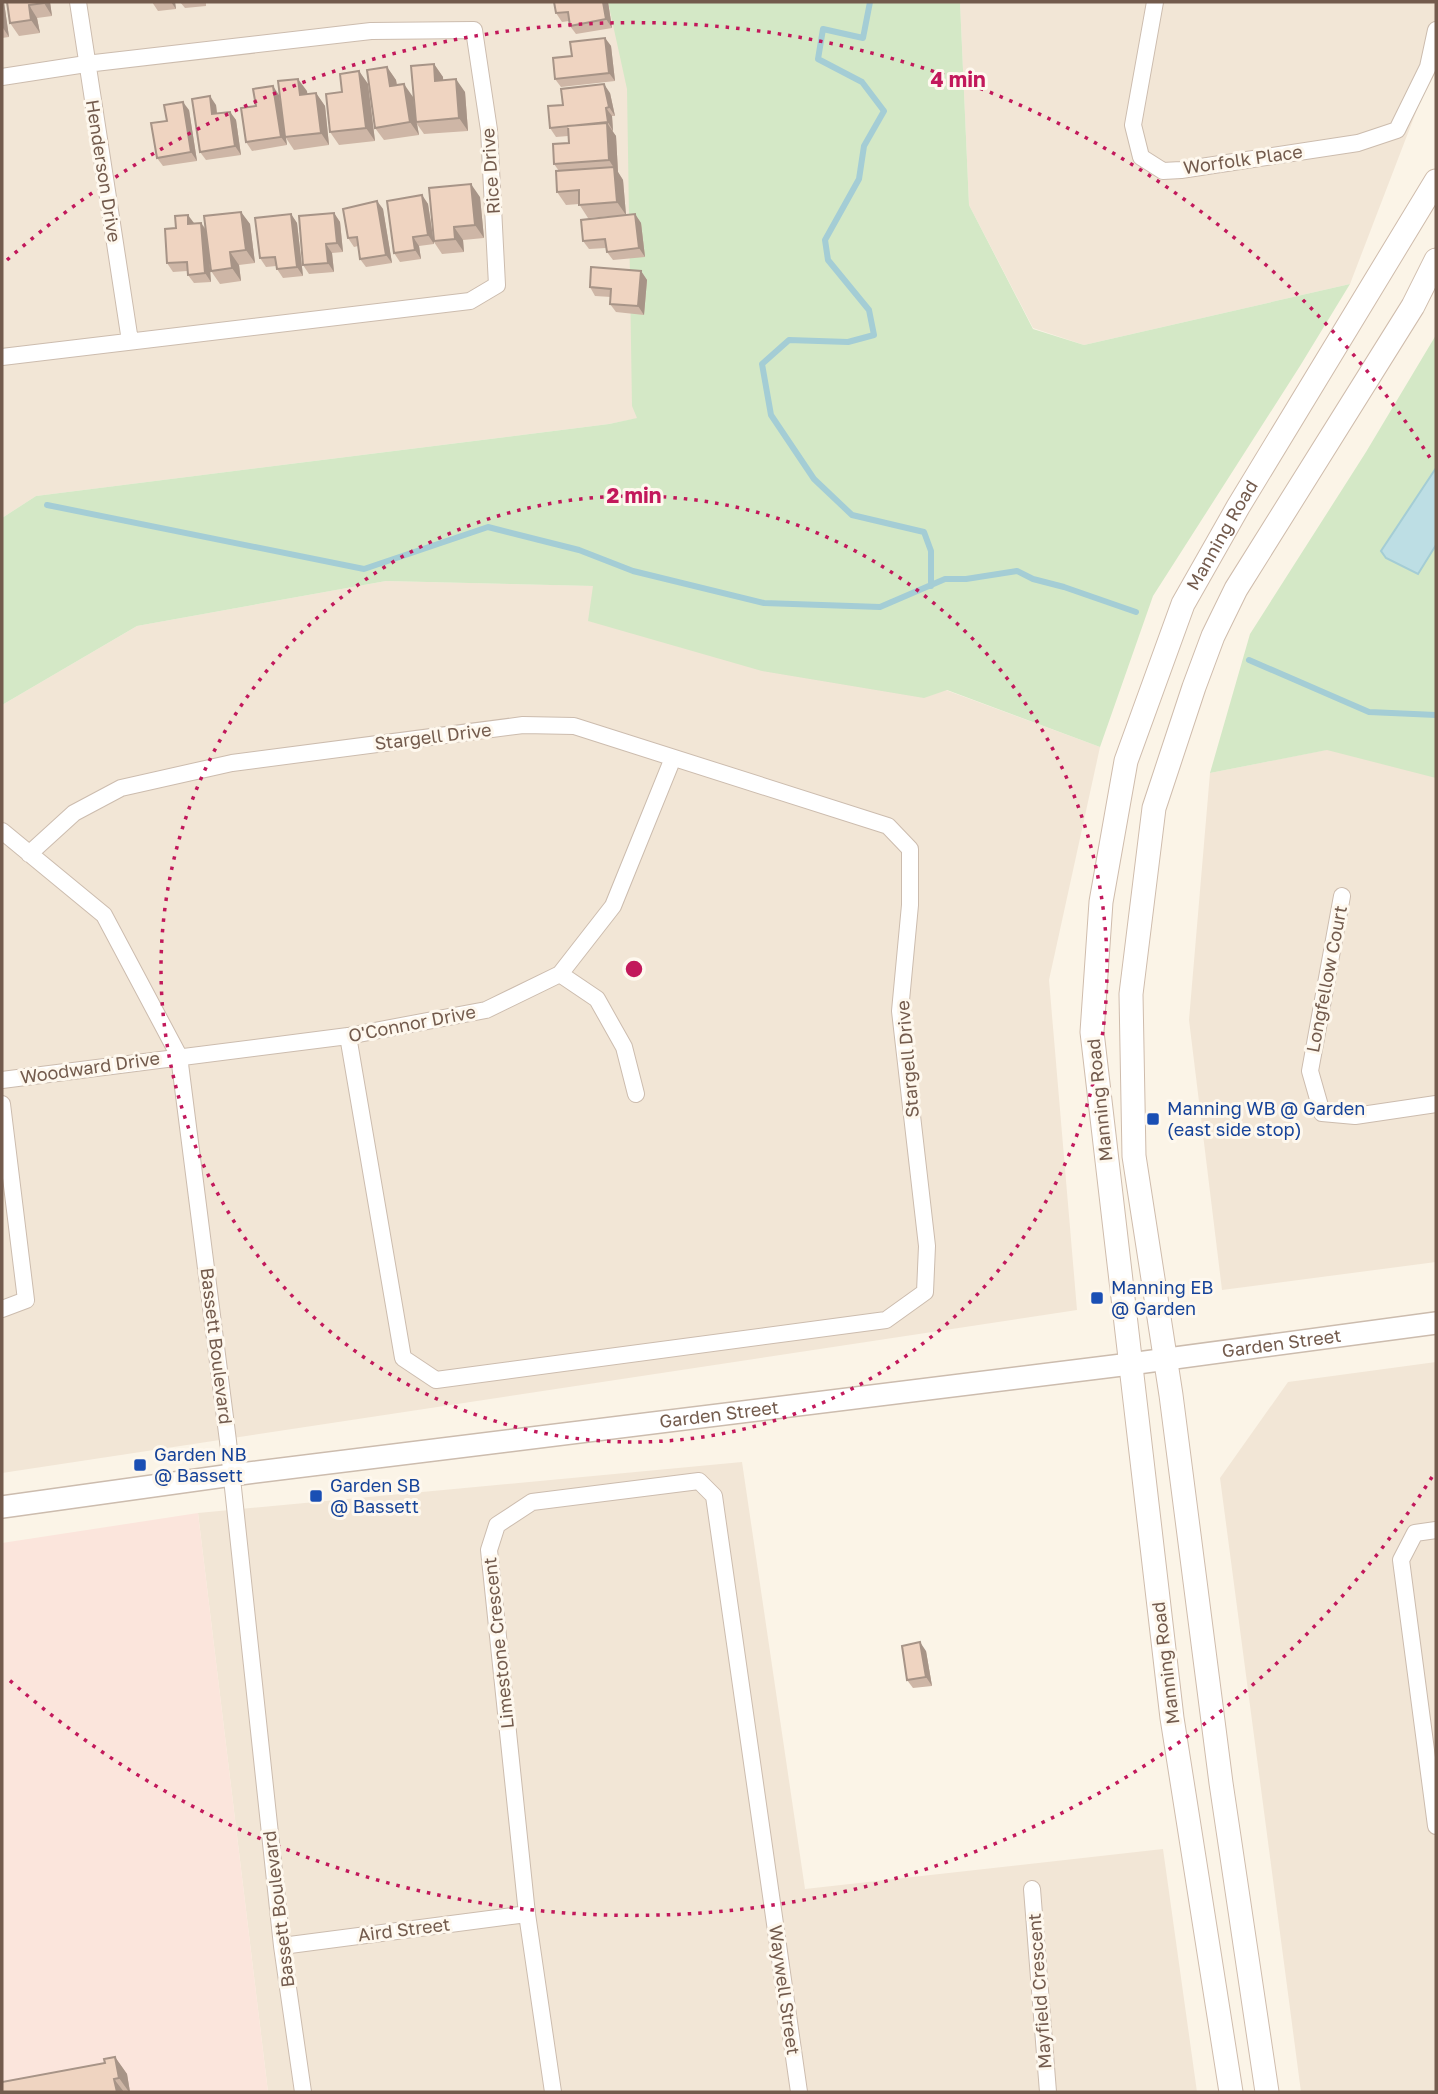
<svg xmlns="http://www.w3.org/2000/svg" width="1438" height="2094" font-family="'Golos Text',sans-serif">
<rect width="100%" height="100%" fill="#fbf4e7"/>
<path fill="#f2e6d6" d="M2,2H634L685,409L609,424L36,496L2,518Z
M960,2H1436V60L1350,284L1084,345L1033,328L969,205Z
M386,581L595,586L792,633L1100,747L1049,980L1077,1310L2,1473V705L137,626Z
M1436,743V1262L1222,1290L1189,1020L1210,773L1341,747Z
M1436,1362V2092H1301L1220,1478L1288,1382Z
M742,1462L805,1889L1163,1849L1197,2092H268L198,1513Z"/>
<path fill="#fbe5dc" d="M198,1513L268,2092H2V1543Z"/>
<path fill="#d4e8c6" d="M608,2H960L969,205L1033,329L1084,345L1350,284L1300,366L1153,596L1100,747L947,690L924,698L762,671L588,621L593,586L386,581L137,626L2,705V518L36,496L609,424L637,418L632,406L627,89Z
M1436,335V778L1327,750L1210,773L1250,634L1366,452Z"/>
<path fill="#bddee4" stroke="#a4cdd5" stroke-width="2" d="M1436,468V545L1418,574L1386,558L1381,551Z"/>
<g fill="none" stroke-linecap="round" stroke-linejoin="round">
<path stroke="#a4cdd5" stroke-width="6" d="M870,2L863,38L823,29L818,59L862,82L884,111L864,146L859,179L825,240L828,260L869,310L874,335L848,342L789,340L762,364L771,415L814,479L852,515L924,532L931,551V586
M47,505L364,569L488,527L579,550L633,571L764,603L880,607L945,579H966L1017,571L1033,579L1064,587L1136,612
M1249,660L1369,712L1436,715"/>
<defs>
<path id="minor" d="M78,2L130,341
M1155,2L1133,125L1141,157L1163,171L1181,170L1358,143L1397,130L1428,67L1436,30
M2,77L86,64L371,31L474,30L489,130L497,285L470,301L2,357
M2,831L104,915L179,1056L228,1441L282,1946L303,2092
M29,854L74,813L121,788L232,763L523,725L574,726L888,826L910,849V905L900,1011L927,1246L925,1292L886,1320L436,1380L403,1358L348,1036
M1342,896L1310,1071L1322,1113L1355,1116L1436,1104
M560,974L597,999L624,1047L636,1094
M2,1080L348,1036L486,1010L560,974L613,906L673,758
M2,1104L26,1300L2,1309
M1436,1530L1415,1533L1401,1560L1436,1826
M1032,1889L1048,2092
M282,1946L527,1914
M553,2092L527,1914L489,1550L497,1525L532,1502L699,1481L714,1496L799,2092"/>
<g id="tertiary">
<path id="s1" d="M2,1507L232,1475L1130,1364L1436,1323"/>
</g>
<g id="secondary">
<path id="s2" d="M1231,2092L1172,1718L1092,1032L1101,902L1126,761L1183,604L1238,507L1436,181"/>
<path d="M1267,2092L1221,1783L1171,1395L1134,1156L1131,994L1154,808L1194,687L1213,636L1236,589L1413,306L1436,260"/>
</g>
</defs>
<use href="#minor" stroke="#ccbcae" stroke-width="18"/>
<use href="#tertiary" stroke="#ccbcae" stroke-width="24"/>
<use href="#secondary" stroke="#cfbcac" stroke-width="25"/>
<use href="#minor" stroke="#fff" stroke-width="16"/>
<use href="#tertiary" stroke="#fff" stroke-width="21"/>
<use href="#secondary" stroke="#fff" stroke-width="23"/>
</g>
<path fill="#ceb6a6" d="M2,2H4L9,37L2,38Z
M7,2H50L52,16L37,18L40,33L19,36L10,23Z
M152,2H175L176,9L158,11Z
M180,2H206V6L185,8Z
M608,2L612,28L576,34L570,26L569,21L562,22L556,13Z
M605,38L611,46L615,81L561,87L555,79L572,56Z
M434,64L443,77V80L465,92L468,131L424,134L417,124L419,135L384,140L375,128L387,67L396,80L397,85L413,97Z
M359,71L368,84L375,141L339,145L330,132L342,92Z
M307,91V95L316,93L325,106L329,145L294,150L286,138L287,145L252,151L246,142L256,106L279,95L283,124Z
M610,93L615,116H612L613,131H612L616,136L618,172L623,180L626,215L588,218L579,204L566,205L557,192L559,171L554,164L569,143L568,136L556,137L550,128L563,105Z
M216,105L217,114L230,112L236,120L241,155L206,160L200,152Z
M189,110L197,161L163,166L157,158L167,121Z
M422,195L428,204L433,236L480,197L484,238L463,240L464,252L442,254L434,242V244L419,246L421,259L400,262L394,253Z
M377,201L383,209L392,263L366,267L360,259L358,246L354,247L348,238Z
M241,212L250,224L255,263L239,265L241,281L220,284L211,271L209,257L211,282L194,283L188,275L187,271L173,272L167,263L176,228L194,224L201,223L206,229Z
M334,213L340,222L343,252L332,253L334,272L309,274L303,265Z
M291,214L297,223L303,276L283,278L277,269L276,266L266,267L260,258Z
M635,214L641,223L645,257L613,260L607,252L606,248L589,249L583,241Z
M641,271L647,280L644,315L616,312L610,304L611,297L595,296L590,287Z
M926,1651L932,1686L913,1688L907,1680Z
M115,2057L127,2074L130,2092H2L105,2063Z"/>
<path fill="#a79487" d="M2,2H4L9,37L3,28Z
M43,2H50L52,16L44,3Z
M171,2H175L176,9Z
M603,2H608L612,28L606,19Z
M29,5L37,18L40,33L31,20Z
M605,38L611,46L615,81L609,73Z
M434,64L443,77L444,94L435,81Z
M387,67L396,80L399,99L390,86Z
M359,71L368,84L375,141L366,128Z
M298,79L307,91L309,108L300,95Z
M456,79L465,92L468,131L459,118Z
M404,84L413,97L416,122L417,124L419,135L410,122Z
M604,84L610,93L615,116L609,107Z
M273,86L279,95L287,145L281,137Z
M316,93L325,106L329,145L321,133Z
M210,96L216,105L218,123L212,114Z
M183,102L189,110L197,161L191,152Z
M606,108L612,116L613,131L608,122Z
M230,112L236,120L241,155L235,146Z
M607,123L616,136L618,172L623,180L626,215L617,202L614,168L609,160Z
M471,184L480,197L484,238L475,225Z
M422,195L428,204L434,244L428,235Z
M377,201L383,209L392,263L386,255Z
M241,212L250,224L255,263L246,250Z
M334,213L340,222L343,252L337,243Z
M291,214L297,223L303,276L297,267Z
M635,214L641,223L645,257L639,248Z
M188,215L194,223L188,224Z
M201,223L207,232L211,282L205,273Z
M454,227L463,240L464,252L455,239Z
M413,237L419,246L421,259L415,250Z
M326,244L332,253L334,272L328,263Z
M230,252L239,265L241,281L232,268Z
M641,271L647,280L644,315L638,306Z
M920,1642L926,1651L932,1686L926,1677Z
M115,2057L127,2074L130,2092H129L119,2078Z
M114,2079L124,2092H117Z"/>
<path fill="#efd4c1" stroke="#a79487" stroke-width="2" d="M7,2H43L44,3L29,5L31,20L10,23Z
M554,2H603L606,19L570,26L568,12L556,13Z
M605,38L609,73L555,79L553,58L572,56L570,42Z
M434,64L435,81L456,79L459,118L416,122L411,66Z
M387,67L390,86L404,84L410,122L375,128L367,70Z
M359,71L366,128L330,132L326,94L342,92L340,74Z
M298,79L300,95L316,93L321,133L285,137L278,81Z
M604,84L609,107L606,108L608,122L550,128L548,106L563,105L561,89Z
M273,86L281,137L246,142L241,108L256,106L253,89Z
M210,96L212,114L230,112L235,146L200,152L192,99Z
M183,102L191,152L157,158L151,123L167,121L164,105Z
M607,123L609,160L554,164L553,144L569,143L568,126Z
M614,167L617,202L579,205V190L557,192L556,171Z
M471,184L475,225L454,227L455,239L434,241L429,188Z
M422,195L428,235L413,237L415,250L394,253L387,201Z
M377,201L386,255L360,259L357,237L348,238L343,209Z
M241,212L246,250L230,252L232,268L211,271L204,216Z
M334,213L337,243L326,244L328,263L303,265L299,216Z
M291,214L297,267L277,269L275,257L260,258L255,218Z
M635,214L639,248L607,252L605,239L583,241L581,220Z
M188,215V224L201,223L205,273L188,275L187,262L167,263L165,229L176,228L175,216Z
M591,267L641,271L638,306L610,304L611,289L590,287Z
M920,1642L926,1677L907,1680L902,1646Z
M115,2057L119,2078L114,2079L117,2092H2V2082L105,2063L104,2059Z"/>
<g fill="none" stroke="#c2185b" stroke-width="3.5" stroke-dasharray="3.5 7">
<circle cx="634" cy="969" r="473"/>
<path d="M1432 1477A946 946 0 0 1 7 1678M7 260A946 946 0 0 1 1432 461"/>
</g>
<g fill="#1a4fb4" stroke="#fef8ee" stroke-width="2.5">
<rect x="1146" y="1112" width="14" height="14" rx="3.5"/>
<rect x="1090" y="1291" width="14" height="14" rx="3.5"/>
<rect x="133" y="1458" width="14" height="14" rx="3.5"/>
<rect x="309" y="1489" width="14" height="14" rx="3.5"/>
</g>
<g text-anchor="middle" stroke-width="6" stroke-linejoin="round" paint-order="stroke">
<g font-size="18" fill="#735b4d" stroke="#fef8ee">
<text transform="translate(1243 160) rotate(-8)" y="6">Worfolk Place</text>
<text transform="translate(103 171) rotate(81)" y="6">Henderson Drive</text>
<text transform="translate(491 171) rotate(-94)" y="6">Rice Drive</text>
<text dy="6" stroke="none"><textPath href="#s2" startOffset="1589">Manning Road</textPath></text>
<text transform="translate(433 737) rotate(-7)" y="6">Stargell Drive</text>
<text transform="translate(1327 979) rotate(-79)" y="6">Longfellow Court</text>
<text transform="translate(412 1024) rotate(-11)" y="6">O'Connor Drive</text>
<text transform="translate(908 1059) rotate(-95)" y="6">Stargell Drive</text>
<text transform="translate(90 1068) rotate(-8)" y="6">Woodward Drive</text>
<text transform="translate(1100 1100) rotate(-96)" y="6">Manning Road</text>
<text dy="6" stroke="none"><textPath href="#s1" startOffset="1290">Garden Street</textPath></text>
<text transform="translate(216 1346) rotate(83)" y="6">Bassett Boulevard</text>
<text dy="6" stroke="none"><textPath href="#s1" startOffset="723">Garden Street</textPath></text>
<text transform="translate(499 1643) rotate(-96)" y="6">Limestone Crescent</text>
<text transform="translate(1166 1663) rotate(-97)" y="6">Manning Road</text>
<text transform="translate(279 1909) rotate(-97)" y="6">Bassett Boulevard</text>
<text transform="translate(404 1930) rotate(-7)" y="6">Aird Street</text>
<text transform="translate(784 1990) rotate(82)" y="6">Waywell Street</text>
<text transform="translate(1040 1991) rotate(-94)" y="6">Mayfield Crescent</text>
</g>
<g font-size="18" fill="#164399" stroke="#fef8ee" text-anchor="start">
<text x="1167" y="1115">Manning WB @ Garden<tspan x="1167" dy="21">(east side stop)</tspan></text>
<text x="1111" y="1294">Manning EB<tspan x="1111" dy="21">@ Garden</tspan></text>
<text x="154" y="1461">Garden NB<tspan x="154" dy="21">@ Bassett</tspan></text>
<text x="330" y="1492">Garden SB<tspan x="330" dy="21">@ Bassett</tspan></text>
</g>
</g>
<circle cx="634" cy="969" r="10" fill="#c2185b" stroke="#fef8ee" stroke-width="3.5"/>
<g font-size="21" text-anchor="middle" font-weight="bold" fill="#c2185b" stroke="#fef8ee" stroke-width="6" stroke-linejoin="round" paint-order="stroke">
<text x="958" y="87">4 min</text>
<text x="634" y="503">2 min</text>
</g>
<rect width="1438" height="2094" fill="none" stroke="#735b4d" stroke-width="7"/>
</svg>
